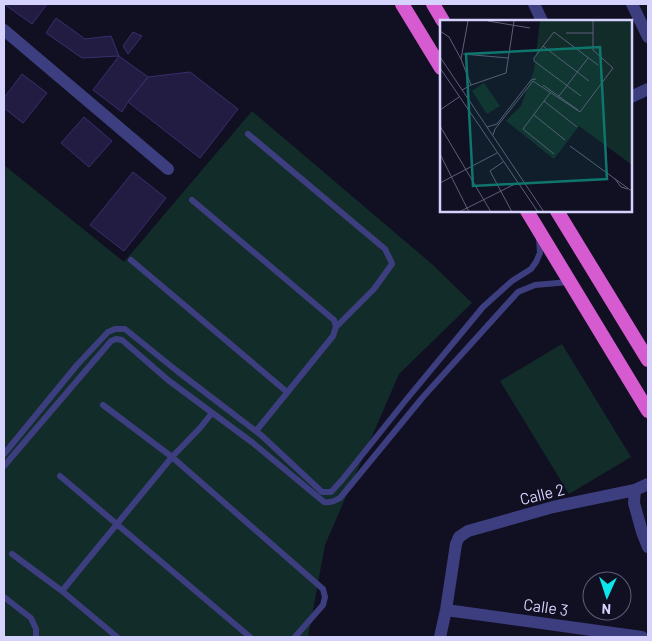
<svg xmlns="http://www.w3.org/2000/svg" width="652" height="641" font-family="Barlow,sans-serif">
<rect width="100%" height="100%" fill="#110f22"/>
<path fill="#122c29" d="M252,111L433,265L472,303L399,374L325,545L308,637H4V165L124,262Z
M562,344L631,457L569,494L500,381Z"/>
<path fill="#221c42" stroke="#382f6d" d="M4,4H47L32,24Z
M56,18L85,39L111,36L119,56L82,58L46,33Z
M133,32L142,36L128,54L123,46Z
M119,56L148,77L128,102L122,112L93,90Z
M190,72L238,109L200,158L128,102L148,77Z
M22,74L47,93L23,123L4,108V98Z
M84,117L112,141L89,167L61,143Z
M133,172L166,198L124,251L90,225Z"/>
<g fill="none" stroke-linecap="round" stroke-linejoin="round">
<path stroke="#3d3e7f" stroke-width="6" d="M248,134L385,249L391,261L392,264L374,289L336,327L333,336L256,431
M192,200L334,320L336,327
M131,260L287,392
M103,405L172,457L323,589L325,597L323,605L295,637
M4,454L77,365L108,332L115,329H125L177,371L261,435L322,492H331L342,480L406,400L483,307L512,281L531,269L536,262L540,253L539,236
M4,466L111,341L116,339L122,340L168,380L253,443L324,502C331,503 334,501 340,498L423,397L518,292L535,285L569,282
M60,476L250,637
M12,554L62,591L117,637
M62,591L172,457L200,428L212,413
M4,597L31,618L36,629V637"/>
<path stroke="#3d3e7f" stroke-width="12" d="M534,4L542,21
M632,4L648,37
M4,30L168,169
M631,97L648,89
M648,484L635,490L634,503L642,532L648,547
M446,610L642,637
M440,637L446,610L456,544L459,537L468,531L553,507L635,490"/>
<path stroke="#d65ad0" stroke-width="14" d="M402,4L441,68
M433,4L443,21
M527,211L648,411
M557,211L648,360"/>
</g>
<g text-anchor="middle" stroke-width="5" stroke-linejoin="round" paint-order="stroke">
<g font-size="16" fill="#d5d3fd" stroke="#110f22">
<text transform="translate(542 494) rotate(-14)" y="6">Calle 2</text>
<text transform="translate(546 607) rotate(8)" y="6">Calle 3</text>
</g>
</g>
<g transform="translate(440 20)">
<rect width="192" height="192" fill="#110f22"/>
<path d="M100,1H192V145L139,106L114,139L66,101L81,86L94,50ZM44,63L60,86L47,94L32,71Z" fill="#122c29"/>
<path fill="none" stroke="#5f5d7a" stroke-width="1" d="M48,1L90,8M153,1V30L173,48M0,11L9,17L21,39M126,13H153M103,26L149,61M23,34L68,38M0,37L104,192M0,48L98,192M31,65L66,53L74,1M103,65L138,90M22,70L31,65L21,39L28,1M110,73L83,109L114,134M119,76L148,38M141,76L94,41V38L114,12L158,45M104,81L137,107M0,90L19,77M94,95L125,120M0,106L51,192M47,107L57,104L91,60L96,59M53,115L55,109L93,61L140,92L173,48M130,126L193,172M0,134L29,192M63,142L50,151L72,192M175,159L181,167L188,169M0,163L57,133M19,192L77,163"/>
<path fill="#0f766e" fill-opacity="0.15" stroke="#0f766e" stroke-width="2.5" d="M160,27L167,159L33,166L26,34Z"/>
<rect width="192" height="192" fill="none" stroke="#d5d3fd" stroke-width="2.5"/>
</g>
<rect width="652" height="641" fill="none" stroke="#d5d3fd" stroke-width="10"/>
<g transform="translate(607 596) rotate(183)"><circle r="24" fill="#110f22" stroke="#5f5d7a"/>
<path d="M0-4L9 19L0 12L-9 19Z" fill="#0de5ee"/>
<text y="-8" font-size="14" font-weight="bold" text-anchor="middle" fill="#d5d3fd">N</text>
</g>
</svg>
